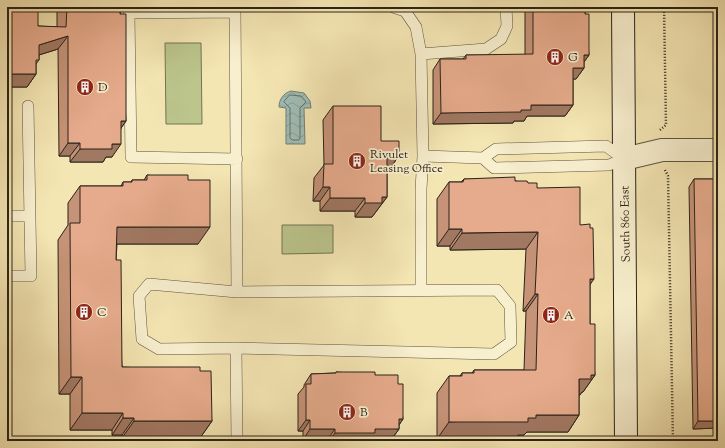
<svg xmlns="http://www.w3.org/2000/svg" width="725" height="448" font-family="'Sorts Mill Goudy',serif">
<defs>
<pattern id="water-waves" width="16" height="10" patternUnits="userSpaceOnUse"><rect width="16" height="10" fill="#a0bdb7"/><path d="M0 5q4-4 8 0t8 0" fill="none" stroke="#8aa29d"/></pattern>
</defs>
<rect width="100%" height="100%" fill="#f4e6b3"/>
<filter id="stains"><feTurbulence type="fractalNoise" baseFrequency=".005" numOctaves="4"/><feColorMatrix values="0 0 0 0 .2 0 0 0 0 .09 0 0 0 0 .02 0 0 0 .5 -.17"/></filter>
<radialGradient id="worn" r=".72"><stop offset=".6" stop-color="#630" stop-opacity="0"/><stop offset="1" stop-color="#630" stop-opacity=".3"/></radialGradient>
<path fill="#bbc58c" stroke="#737452" d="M165,43H201L202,124H166Z
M282,225H333V253L282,254Z"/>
<path fill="url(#water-waves)" stroke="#717f78" d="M291,91L304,93L310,101L311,108H304L305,144H286V108L279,107C279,99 284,93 291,91Z"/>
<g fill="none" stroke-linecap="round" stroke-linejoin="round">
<path stroke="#667068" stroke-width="1" d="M290,95L301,96L306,102L300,108V138L299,140H292L290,138V108L284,102Z"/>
<defs>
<path id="lane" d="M235,7L237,292
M393,7L405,11L416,27L421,54L486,49L501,39L507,26L506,7
M235,12L129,13L131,157L237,159
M421,54L423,156L421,189V290
M423,156L483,158L496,149L606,146L624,159
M483,158L494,168L609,165L624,159
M7,216H30
M7,276H31L28,106
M149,284L237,292L497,290L510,306L511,342L494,354L236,348L159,349L142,339L139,296Z
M236,348L237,441"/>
<path id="street" d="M624,159L662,150H718"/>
<path id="secondary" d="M623,7L626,441"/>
</defs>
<use href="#lane" stroke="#5d5340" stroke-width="12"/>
<use href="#street" stroke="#5d5340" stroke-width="24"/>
<use href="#secondary" stroke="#2b2219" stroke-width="24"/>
<path stroke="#2b2219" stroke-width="2.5" stroke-dasharray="1 2" stroke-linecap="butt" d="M660,130L666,125L664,7
M665,170L668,176L673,441"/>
<use href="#lane" stroke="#f8efce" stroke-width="11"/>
<use href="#street" stroke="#f8efce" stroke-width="22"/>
<use href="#secondary" stroke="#f8efce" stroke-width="22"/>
</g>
<path fill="#c69378" stroke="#2b2219" d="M57,7H120L126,121L121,128L112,157H106L103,162H70V156H59L58,49L39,55V60L36,64V74L27,87H7L34,10L38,26L57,27Z
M525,7H585V14L589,55L584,62V68L576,79H573V105L565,116H527L524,121H514L513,123L433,124V70L440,59H463L466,55H525Z
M333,106L381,141L399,155L390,169H387V197L372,217H355V211H320V201H313L314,178L324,165L323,120Z
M147,175L188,180L198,244H117L116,260L122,367L200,371L212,421L200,438H122V435H112V430H70V394H59L58,240L68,225V203L80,186H121L123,182H131L132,180H144Z
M464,179L515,181L528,183L537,188L580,225L590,285V324L595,375L583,392H582L579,396V415L568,432H527L524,435H518L516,439H437V393L449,376H460L462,373H472L474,370H524L526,311H523L526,249L450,250V246H437V199L449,182H461Z
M694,179H718V428L693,429L689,187Z
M336,372L375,375L398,384L403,419L399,425V429L391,440L327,441V440H303V431H298V394L304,387V385L311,374L335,373Z"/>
<path fill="#a17862" stroke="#2b2219" d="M68,36L58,49L29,58L39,45Z
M584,55H589L581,66Z
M573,68H584L576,79H565Z
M7,74H36L27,87H7Z
M531,105H573L565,116H527L524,121H514L513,123L433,124L441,113L521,110Z
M121,121H126L117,134Z
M68,143H80L70,156H59Z
M112,144H121L112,157H106L103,162H70L80,149Z
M387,155H399L390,169H378Z
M323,187H330L320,201H313Z
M382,197H387L372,217H355L365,203Z
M330,198H365L355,211H320Z
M117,227H210L198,244H105Z
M449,229H462L450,246H437Z
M538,232L526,249L450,250L462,233Z
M590,279H594L582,296Z
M535,294H538L526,311H523Z
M591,375H595L583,392H582L579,396V379Z
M71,377H82L70,394H59Z
M82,413H123L112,430H70Z
M536,415H579L568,432H527L524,435H518L516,439H437L449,422L528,418Z
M123,418H134L122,435H112Z
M399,419H403L396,429H399L391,440L329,441L335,433L375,429Z
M306,420H310L303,431H298Z
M134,421H212L200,438H122Z
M698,421H718V428L693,429Z
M310,429H335L327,440H303Z"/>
<path fill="#e6ab8c" stroke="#2b2219" d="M7,7H34V10H38V26L66,27L67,7H120V14H126V121H121V144H112V149H80V143H68V36L39,45V60H36V74H7Z
M533,7H585V14H589V55H584V68H573V105H531V110H521V112L441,113L440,59H466V55L533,54Z
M333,106H381V141H399V155H387V197H382V203H365V198H330V187H323L324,164H333Z
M147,175H188V180H210V227H117L116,260H121L122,367H200V371H211L212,421H134V418H123V413H82V377H71L70,223H80V186H123V182H132V180H147Z
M515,177V181H527L528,183H537V188L580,187V225L590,224V228H593L594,279H590V324H595V375H591V379H579V415H536V418H528V422H449V376H462V373H474V370H536L538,294H535L538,232L462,233V229H449V182H463L464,179Z
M694,179H718V421H698Z
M336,372H375V375H398V384H403V419H399V429H375V433H335V429H310V420H306V384H311V374L336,373Z"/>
<defs>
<symbol id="building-disc" viewBox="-11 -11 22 22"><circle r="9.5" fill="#8f2418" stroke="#f8efce"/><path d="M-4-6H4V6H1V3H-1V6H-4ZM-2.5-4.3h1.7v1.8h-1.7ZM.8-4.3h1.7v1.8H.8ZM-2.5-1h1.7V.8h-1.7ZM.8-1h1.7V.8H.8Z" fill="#fff"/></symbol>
</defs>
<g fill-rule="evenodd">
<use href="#building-disc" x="545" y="47" width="20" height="20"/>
<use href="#building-disc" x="75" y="77" width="20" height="20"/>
<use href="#building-disc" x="347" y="151" width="20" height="20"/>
<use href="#building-disc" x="74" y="302" width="20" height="20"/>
<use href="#building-disc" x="541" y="305" width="20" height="20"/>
<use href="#building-disc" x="337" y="402" width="20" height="20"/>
</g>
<g text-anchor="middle" stroke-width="3.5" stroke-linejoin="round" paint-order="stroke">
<g font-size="12" fill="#2b2219" stroke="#f8efce" text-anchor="start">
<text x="568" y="61">G</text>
<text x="98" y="91">D</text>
<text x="370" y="158">Rivulet<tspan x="370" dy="14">Leasing Office</tspan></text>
<text x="97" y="316">C</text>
<text x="564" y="319">A</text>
<text x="360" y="416">B</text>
</g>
<g font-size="12" fill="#2b2219" stroke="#f8efce">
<text transform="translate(625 224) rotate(-91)" y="4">South 860 East</text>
</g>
</g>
<rect width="725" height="448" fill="none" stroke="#f4e6b3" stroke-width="24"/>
<rect x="8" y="8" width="709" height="432" fill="none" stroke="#2b2219" stroke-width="2"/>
<rect x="12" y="12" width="701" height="424" fill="none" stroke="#2b2219"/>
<rect width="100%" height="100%" filter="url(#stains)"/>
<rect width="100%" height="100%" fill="url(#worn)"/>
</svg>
